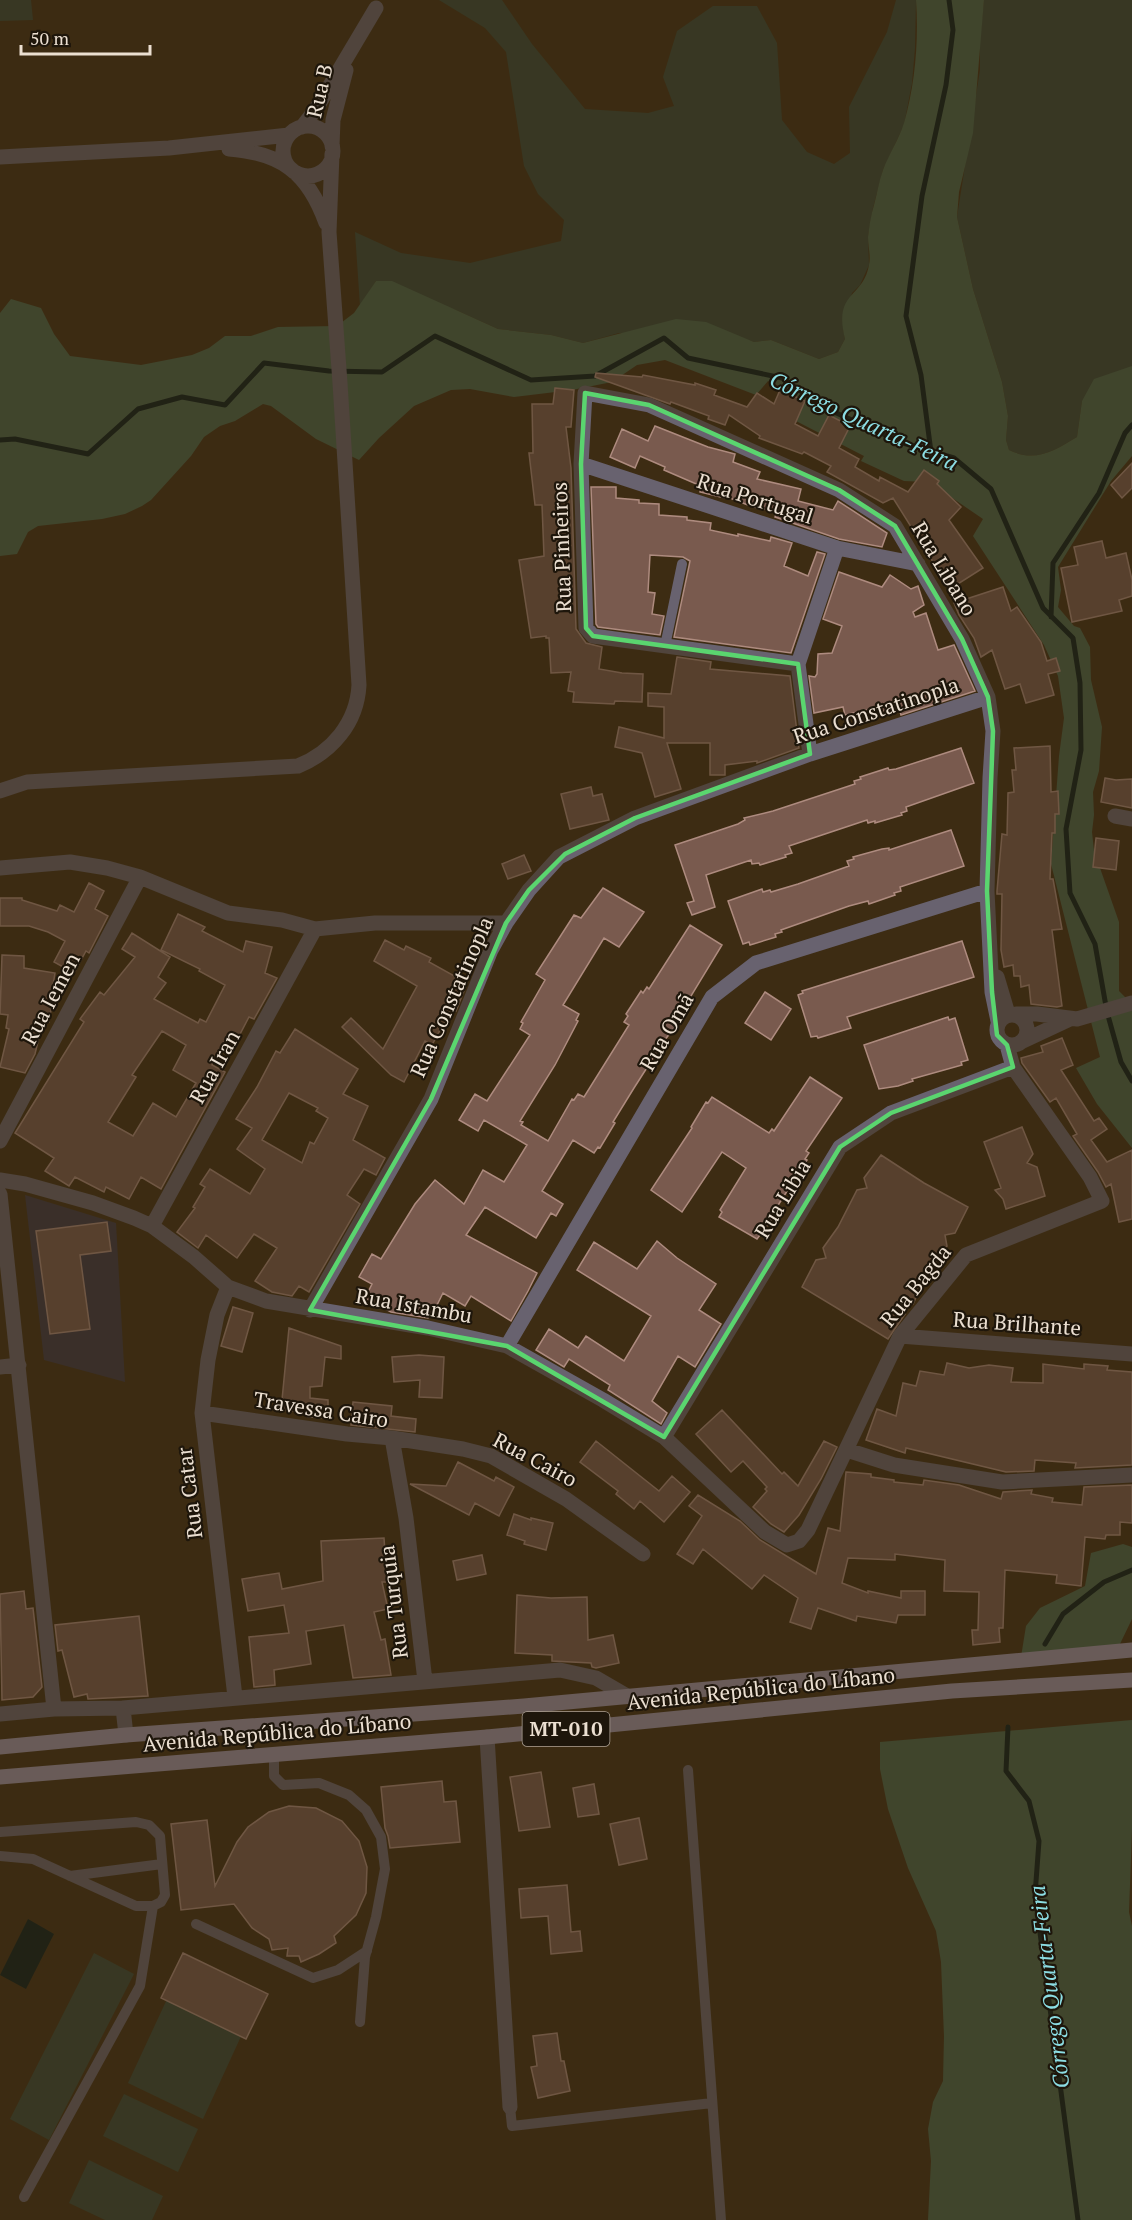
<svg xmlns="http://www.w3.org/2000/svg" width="1132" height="2220" font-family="'PT Serif',serif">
<rect width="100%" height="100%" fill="#3d2c13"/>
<path fill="#383445" d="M25,1195L116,1223L125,1382L44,1360Z"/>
<path fill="#334638" d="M0,0H31L33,20L0,21Z
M439,0H502L532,44L585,109L648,113L674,106L663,77L677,31L713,6H757L777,43L782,120L807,152L834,164L850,153L849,107L887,32L896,0H916L915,48L912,83L904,125L883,170L873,208L868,236L869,265L860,285L852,293L843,328L845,339L838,352L819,359L771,340L754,342L731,334L619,333L583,343L551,335L498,329L458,311L376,281L360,306L355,232L401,253L470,263L561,241L564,220L538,194L524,166L506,52L485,28Z
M984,0H1132V366L1082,401L1077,437C1054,451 1035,463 1009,450L1006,440L1008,416L1002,382L973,289L957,217L980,70V39Z
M94,1953L134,1974L49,2140L10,2119Z
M168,1997L243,2032L203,2119L128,2083Z
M124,2094L198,2129L178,2172L103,2136Z
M89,2160L163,2196L152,2220H105L69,2203Z"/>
<path fill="#46644d" d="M916,0H984L973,133L959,192L957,217L973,289L1002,382L1008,416L1006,440L1009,450C1035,463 1054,451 1077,437L1082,401L1094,379L1132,366V456L1111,481L1058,567L1061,590L1058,607L1074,626L1080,628L1090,647L1091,680L1102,727L1099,771L1093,792L1094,815L1092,832L1094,851L1119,922V991L1132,1004V1148L1097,1104L1076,1068L1100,1057L1051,864L1059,756L1064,718L1058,676L1044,645L973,536L983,519L929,482L904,481L861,461L864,456L796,421L794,393L768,381L756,395L665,360L637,365L612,382L572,390L514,397L470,389L451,390L414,406L379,438L359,460L316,439L271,406L263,404L235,421L220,426L204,437L191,456L151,500L142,506L125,514L102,519L38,526L28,532L17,554L0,556V313L11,299L41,308L54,334L70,356L141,365L192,355L209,348L225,336H251L278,327L337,326L354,313L376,281H392L498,329L551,335L583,343L676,319L706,322L754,342L771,340L819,359L838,352L845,339C833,291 863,299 869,265C871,256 868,246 868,237C869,227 871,215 874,205C877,194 879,181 883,170C889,154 899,139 904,123C915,85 919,40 916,0Z
M1123,1544L1132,1547V1619L1119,1646L1021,1657L1026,1626L1040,1608L1085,1586L1091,1553Z
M1132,1720V1829L1129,1912L1132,1926V2220H928L931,2161L928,2129L933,2102L943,2081L944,2036L941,1962L936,1931L908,1868L888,1809L880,1769V1742Z"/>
<path fill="#02181a" d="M28,1919L54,1934L26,1989L0,1975Z"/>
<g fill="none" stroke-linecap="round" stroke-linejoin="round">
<path stroke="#02181a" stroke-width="5" d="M0,440L15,439L88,454L138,409L182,397L225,405L264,363L329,371L382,372L435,336L531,380L595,376L664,338L688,358L782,378L823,407L903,443L954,458L991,489L1043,608L1073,638L1080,683L1081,750L1066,829L1070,893L1095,944L1107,1012L1121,1062L1132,1081
M931,452L921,375L906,316L922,196L946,85L953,30L949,0
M1051,617L1053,563L1099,493L1125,433L1132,425
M1045,1644L1063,1614L1104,1582L1132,1570
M1008,1727L1006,1771L1029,1801L1039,1841L1035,1895L1078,2220"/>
</g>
<path fill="#795a4e" stroke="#ae8b7f" stroke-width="1.5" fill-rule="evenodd" d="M596,373L642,377L643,375L695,385V383L716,390L714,395L747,407L757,393L774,404L780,390L805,401L795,424L818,436L829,415L850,426L839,448L859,459L855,467L879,481L880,477L908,492L924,470L939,481L937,484L961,507L949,520L983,568L950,589L893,498L883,503L827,472L831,466L804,452L802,454L759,438L760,436L729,415L725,425L708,419L709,416L671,402L670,404L595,377Z
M555,388L574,390L571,427H566L571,468L576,629L586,643L602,647L599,669L622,673L643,674L642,702L615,701L614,704L573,702L574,692L568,691L571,672L551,673L549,638H546V636L531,638L519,560L544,556L542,505H535L529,453H533L532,404H553Z
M655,426L708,447L735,454L733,462L760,472L757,479L801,489L798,501L833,510L838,501L887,533L882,547L839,539L775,517L777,511L753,507L725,496V498L700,492L701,486L664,470L665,467L640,456L635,468L610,457L622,429L648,441Z
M1132,463V488L1122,498L1111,485Z
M591,487H616V498L639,500V503L659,504V515L687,517V520L711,523L710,530L738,536V534L770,541L771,537L792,543L784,566L808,576L817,552L825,554L791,653L674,637L689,566L690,561L683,557L650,555L648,592L655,593L652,614L664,616L660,635L598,627L596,624Z
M1102,541L1106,558L1126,553L1132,580V596L1119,600L1122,611L1072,622L1061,568L1078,565L1074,547Z
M839,572L882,587L890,575L911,589L918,586L924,605L913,612L915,617L926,613L938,650L954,645L975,691L901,715L899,708L867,714L866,710L845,715L843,707L814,713L809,676L815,677L817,674L818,654L832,653L842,626L823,619Z
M1003,587L1011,611L1017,607L1041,642L1047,661L1056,658L1060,671L1048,674L1054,695L1026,703L1020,684L1005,689L992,650L981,657L974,638L959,615L954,603Z
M677,657L711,662L710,669L790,676L799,748L757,763V761L725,765V775H710V743H667L681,789L655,797L642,753L615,747L619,727L664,738V707L648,706V693L671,694Z
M1050,746L1051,792L1058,791L1059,814H1055V833H1052L1050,879H1053L1062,929L1052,930L1062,1006L1057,1007L1031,1004L1029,985L1021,987L1020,976H1014L1013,965L1004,967L1001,950L1002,894H997V891L1002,834L1007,835L1008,793L1014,792L1012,770H1016L1014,748Z
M961,748L974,783L906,807L907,811L901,813L902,815L875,823V821L868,823L867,820L789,846L792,853L785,855L786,857L760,865L759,863L752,864L751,860L706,875L715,907L692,915L687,903L694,901L675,845L738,824L745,820L744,818L773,811L855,784L854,781L861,779L860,777L888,768L889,770L896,769Z
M1105,778L1116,780L1132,779V808L1101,802Z
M591,787L593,796L602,794L609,820L570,829L561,794Z
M951,830L964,866L900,887L901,891L894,893L895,895L869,904L868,901L849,906L781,930L782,932L775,934L776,937L750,945L749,942L743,944L728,901L762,889L763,892L770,890L771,892L798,884L849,866L847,861L854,859L853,857L882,849L889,848V850Z
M1096,838L1119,841L1116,870L1093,867Z
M524,855L531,871L508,879L502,864Z
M89,883L104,891L95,909L108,916L89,953L86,951L74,973L54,962L65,941L48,932L29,926H0V898H22V900L57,911L60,905L74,912Z
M603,888L644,912L619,947L604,938L563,1005L579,1014L576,1020L578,1021L555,1065L520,1121L523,1122L521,1125L548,1141L572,1099L574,1100L578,1094L584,1097L629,1025L624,1022L628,1016L626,1014L641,991L643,993L647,987L649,989L690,925L722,945L683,1009L680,1016L682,1018L664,1041L634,1088L613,1122L615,1123L600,1148L598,1147L594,1153L573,1140L542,1191L563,1204L556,1216L551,1213L536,1238L485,1207L466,1235L537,1273L528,1291L511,1321L471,1296L465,1306L443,1293L434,1311L431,1310L428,1318L391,1312L365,1298L372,1284L359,1277L372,1254L381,1259L415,1204L435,1180L464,1204L483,1170L504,1182L527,1145L484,1120L478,1131L459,1120L475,1094L487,1101L530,1035L520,1029L523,1023L521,1022L545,980L536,974L574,915L581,918Z
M178,914L205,927L202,931L243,952L246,941L272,947L265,973L277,978L254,1019L249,1017L238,1038L229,1033L212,1065L225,1072L161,1189L141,1177L129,1199L106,1187L104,1192L75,1177L69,1186L45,1171L54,1158L15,1133L84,1022L80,1019L100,992L104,995L135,957L122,949L132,933L170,957L158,977L166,983L154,999L198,1023L200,1019L206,1022L225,985L199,971L200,969L161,950ZM162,1031L186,1045L173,1070L196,1083L176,1117L153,1103L133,1136L108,1122L136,1077L132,1075Z
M385,940L404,950L406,946L431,958L429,962L467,983L456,1011L452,1008L432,1045L425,1041L404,1082L391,1075L342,1027L351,1018L383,1049L417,986L374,961Z
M962,941L974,977L847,1017L851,1028L818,1038L817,1036L811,1037L798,995L803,993L802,991Z
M2,955L24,956V968L55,973L51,997H53L49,1022L43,1021L35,1054L25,1073L0,1067L9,1029L6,1028L8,1015L0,1014Z
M765,992L791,1009L771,1040L745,1023Z
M948,1017L949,1020L955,1018L968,1060L961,1062L962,1065L912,1079L913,1081L898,1086L879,1089L864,1045Z
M295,1029L358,1069L343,1094L368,1106L353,1140L385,1158L376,1175L364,1169L347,1195L360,1204L309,1292L299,1286L292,1296L272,1292L255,1281L277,1248L254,1234L237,1258L206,1235L198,1248L177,1232L195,1208L193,1207L205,1187L200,1184L210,1169L250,1194L265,1169L237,1149L252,1128L236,1119L257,1087L276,1051L280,1053ZM289,1093L318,1108L316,1111L328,1118L314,1144L310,1142L302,1163L262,1140Z
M1062,1038L1073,1065L1061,1070L1094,1121L1099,1118L1107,1129L1091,1140L1107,1162L1132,1150V1219L1119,1222L1111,1184L1106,1187L1098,1172L1073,1136L1077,1134L1056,1098L1050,1102L1022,1063L1021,1058L1043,1052L1041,1046Z
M810,1077L842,1098L806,1151L809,1153L805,1159L807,1160L775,1210L777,1212L757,1239L719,1217L722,1212L720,1210L746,1168L722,1152L682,1212L651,1190L692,1128L691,1127L706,1102L708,1103L712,1097L769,1133L772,1129L774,1131Z
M1022,1127L1033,1154L1027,1163L1037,1167L1045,1196L1006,1209L1003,1199L995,1190L1001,1188L984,1142Z
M881,1155L924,1183L968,1207L955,1233L945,1235L947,1246L925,1278L913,1304L903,1306L905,1314L888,1339L802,1287L816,1260L826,1258L823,1248L838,1227L857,1190L867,1188L864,1178Z
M107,1222L111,1251L80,1255L90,1329L50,1334L36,1231Z
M657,1241L677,1258L716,1284L699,1310L721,1324L695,1367L678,1356L652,1401L667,1413L661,1424L608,1390L610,1385L569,1359L564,1367L536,1350L549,1329L578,1348L586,1336L624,1361L651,1316L577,1270L594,1242L637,1269Z
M233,1307L253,1313L242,1352L221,1346Z
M289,1328L341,1346V1359L325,1357L322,1386L310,1387V1398L328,1400V1418L308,1417V1412L281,1410Z
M419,1355L444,1357L442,1398L419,1397L420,1380L394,1382L392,1357Z
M947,1363L969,1368L989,1365L1013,1368L1011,1382L1043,1383V1364L1084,1369V1364L1108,1366L1107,1370L1132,1372V1465L1075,1468L1076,1463L1035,1460L1034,1471L1006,1472L906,1448L905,1453L866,1440L877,1409L896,1416L903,1383L916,1386L920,1371L944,1375Z
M353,1402L392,1406L391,1416L416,1419L415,1432L351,1425Z
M722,1410L782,1474L784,1472L798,1486L824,1441L837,1447L821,1479L799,1515L784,1532L771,1524L753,1507L767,1491L765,1489L767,1487L743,1461L731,1472L696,1434Z
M596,1441L659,1491L672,1476L690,1492L664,1522L640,1501L634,1509L616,1494L618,1491L580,1462Z
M458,1462L494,1481L496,1477L514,1487L499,1516L475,1503L469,1515L410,1484L446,1486Z
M846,1472L871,1474V1477L894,1480V1482L923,1485L924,1480L959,1485L1001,1499L1003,1492L1032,1490L1031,1494L1053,1498L1052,1502L1082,1505L1084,1487L1132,1485V1523L1120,1522V1535H1106L1105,1539L1085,1537L1081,1586L1056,1583L1057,1575L1005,1570L1003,1628H999L1000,1642L973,1645L972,1630H978L979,1592L944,1591L945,1560L895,1554V1560L848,1558L842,1583L868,1593V1591L901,1598V1591H925V1615H898L896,1623L857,1616L856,1621L818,1608L811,1629L790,1622L798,1598L764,1575L752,1589L703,1549L693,1564L677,1554L702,1516L689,1506L698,1495L740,1521L760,1540L816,1574L828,1528L840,1531Z
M514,1514L531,1520V1518L553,1523L546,1550L524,1544L525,1541L507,1535Z
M384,1538L387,1582H382L388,1609L374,1612L381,1640L385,1639L391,1675L353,1678L344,1625L306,1631L311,1664L274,1670L275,1685L254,1687L249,1637L289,1633L284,1605L248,1611L242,1579L279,1573L282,1589L323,1581L321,1541Z
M482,1555L486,1574L457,1580L453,1561Z
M24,1591L26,1609L33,1608L42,1687L33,1697L2,1700L0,1594Z
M517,1595L551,1598L587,1597L588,1640L613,1635L619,1663L596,1668L592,1667L591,1663L552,1661V1655L515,1653Z
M139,1616L148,1696L88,1699L87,1694L74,1697L62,1650L58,1651L55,1625Z
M541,1772L550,1827L519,1831L510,1777Z
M442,1781L444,1802L456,1801L460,1842L390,1848L388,1836L385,1828L381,1787Z
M594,1784L599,1814L578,1817L573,1788Z
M289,1806L316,1808L342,1821L359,1841L367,1867L366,1893L356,1915L334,1936L336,1943L319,1954L301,1962L299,1956H287L288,1948L272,1950L269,1939L252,1928L234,1904L181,1910L171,1824L207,1820L215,1886L237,1842L248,1827L269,1812Z
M639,1818L647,1859L619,1865L610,1824Z
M567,1885L571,1932L580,1931L582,1951L551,1954L548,1916L521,1918L519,1889Z
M183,1953L268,1994L246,2039L161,1998Z
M557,2033L561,2061H564L570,2091L538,2098L531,2067L537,2066L533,2036Z"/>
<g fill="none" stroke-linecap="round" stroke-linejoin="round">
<path stroke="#68626f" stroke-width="10" d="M665,646L682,564
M274,1753V1776L283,1785L319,1783L349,1795L366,1810L381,1837L385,1869L376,1917L365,1957L360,2022
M688,1770L721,2220
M0,1832L136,1822L149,1825L160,1836L165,1895L161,1902L153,1906H136L33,1859L0,1856
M70,1876L162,1864
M196,1924L313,1978L338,1970L367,1951
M510,2107L512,2126L712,2103
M24,2197L140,1986L153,1906"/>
<path stroke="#68626f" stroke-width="15" d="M283 151a25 25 0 1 1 50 0a25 25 0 1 1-50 0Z
M302,127L316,109L376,8
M332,146L333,120L346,70
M229,149C282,153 308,173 326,223
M0,157L169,148L289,135
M581,464L837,548L918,564
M798,664L593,636L586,628L581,464L585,393L649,405L839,490L895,526L962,639L988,697L993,731L990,778L987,891L992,992L998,1021
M810,754L798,664L837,548
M0,791L27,782L298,766C332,752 357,723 359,685L340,383L329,232L332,154
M1115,816L1132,819
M0,868L70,862L107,868L140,877L228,913L282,920L315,929L375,923H506
M997,977L1008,1014
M1016,1014H1037L1077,1019L1132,1003
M997 1030a15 15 0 1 1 30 0a15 15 0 1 1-30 0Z
M1023,1041L1070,1019
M0,1141L140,877
M0,1180L25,1184L93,1203L134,1218L152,1226L194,1257L228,1287L266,1301L428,1328L507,1346L603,1400L664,1437L765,1532L787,1545L799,1541L808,1530L900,1336L966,1255L1102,1201L1090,1177L1013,1067L1007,1045
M0,1194L54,1709
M152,1226L315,929
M228,1287L217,1315L208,1360L202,1413L235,1697
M310,1310L431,1099L491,950L506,923L529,890L559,857L635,818L810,754L988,697
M900,1336L1132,1354
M507,1346L712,997L756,963L987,891
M0,1367L19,1365
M202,1413L347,1434L392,1438L406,1518L425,1681
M664,1437L840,1147L891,1113L1013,1067
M392,1438L463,1449L491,1456L566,1499L643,1554
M847,1450L894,1465L1002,1482L1132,1475
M123,1708L126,1735
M0,1714L54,1709L123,1708L560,1670L596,1678L627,1696
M487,1737L510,2107"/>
<path stroke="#9f94ad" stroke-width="15" d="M0,1747L126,1735L524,1706L1132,1650
M0,1777L487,1737L952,1691L1132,1680"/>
</g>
<path d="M0 0H1132V2220H0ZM585,393L649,405L839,490L895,526L962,639L988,697L993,731L987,891L992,992L997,1035L1007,1045L1013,1067L891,1113L840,1147L664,1437L507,1346L310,1310L431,1099L506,923L529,890L565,854L635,818L810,754L798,664L593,636L586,628L581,464Z" fill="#3d2c13" fill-opacity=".55" fill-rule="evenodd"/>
<path fill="none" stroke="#5ad56f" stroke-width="4.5" stroke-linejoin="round" d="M585,393L649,405L839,490L895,526L962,639L988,697L993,731L987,891L992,992L997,1035L1007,1045L1013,1067L891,1113L840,1147L664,1437L507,1346L310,1310L431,1099L506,923L529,890L565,854L635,818L810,754L798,664L593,636L586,628L581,464Z"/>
<g text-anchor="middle" stroke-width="4.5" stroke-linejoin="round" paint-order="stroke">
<rect fill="#1e160b" stroke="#aea396" stroke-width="1.5" x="522.5" y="1712" width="87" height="34" rx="4.5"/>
<g font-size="20" font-weight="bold" fill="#ebdfd1">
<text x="566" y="1736">MT-010</text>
</g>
<g font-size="21" fill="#ebdfd1" stroke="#1e160b">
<text transform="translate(320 91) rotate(-77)" y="7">Rua B</text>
<text transform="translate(755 499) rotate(18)" y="7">Rua Portugal</text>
<text transform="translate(562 547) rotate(-92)" y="7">Rua Pinheiros</text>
<text transform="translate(944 569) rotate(59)" y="7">Rua Libano</text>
<text transform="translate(876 711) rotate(-18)" y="7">Rua Constatinopla</text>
<text transform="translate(452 997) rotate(-66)" y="7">Rua Constatinopla</text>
<text transform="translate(51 999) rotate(-62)" y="7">Rua Iemen</text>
<text transform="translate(667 1032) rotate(-60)" y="7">Rua Omã</text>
<text transform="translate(215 1067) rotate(-61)" y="7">Rua Iran</text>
<text transform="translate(783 1199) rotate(-59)" y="7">Rua Libia</text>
<text transform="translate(916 1286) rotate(-51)" y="7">Rua Bagda</text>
<text transform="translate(414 1306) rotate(10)" y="7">Rua Istambu</text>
<text transform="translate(1017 1324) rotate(4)" y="7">Rua Brilhante</text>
<text transform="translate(321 1410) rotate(9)" y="7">Travessa Cairo</text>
<text transform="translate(535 1460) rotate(28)" y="7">Rua Cairo</text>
<text transform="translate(190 1493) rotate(-97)" y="7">Rua Catar</text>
<text transform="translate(394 1602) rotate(-97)" y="7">Rua Turquia</text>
<text transform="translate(761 1689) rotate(-6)" y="7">Avenida República do Líbano</text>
<text transform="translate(277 1733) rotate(-5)" y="7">Avenida República do Líbano</text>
</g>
<g font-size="22" font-style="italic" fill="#8cdde3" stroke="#1e160b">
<text transform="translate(864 421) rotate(25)" y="8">Córrego Quarta-Feira</text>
<text transform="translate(1049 1987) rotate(-97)" y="8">Córrego Quarta-Feira</text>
</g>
</g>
<path d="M21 45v9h129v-9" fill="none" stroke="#ebdfd1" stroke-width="3"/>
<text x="30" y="45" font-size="18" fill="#ebdfd1" stroke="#1e160b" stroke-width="4.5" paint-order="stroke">50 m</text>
</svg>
